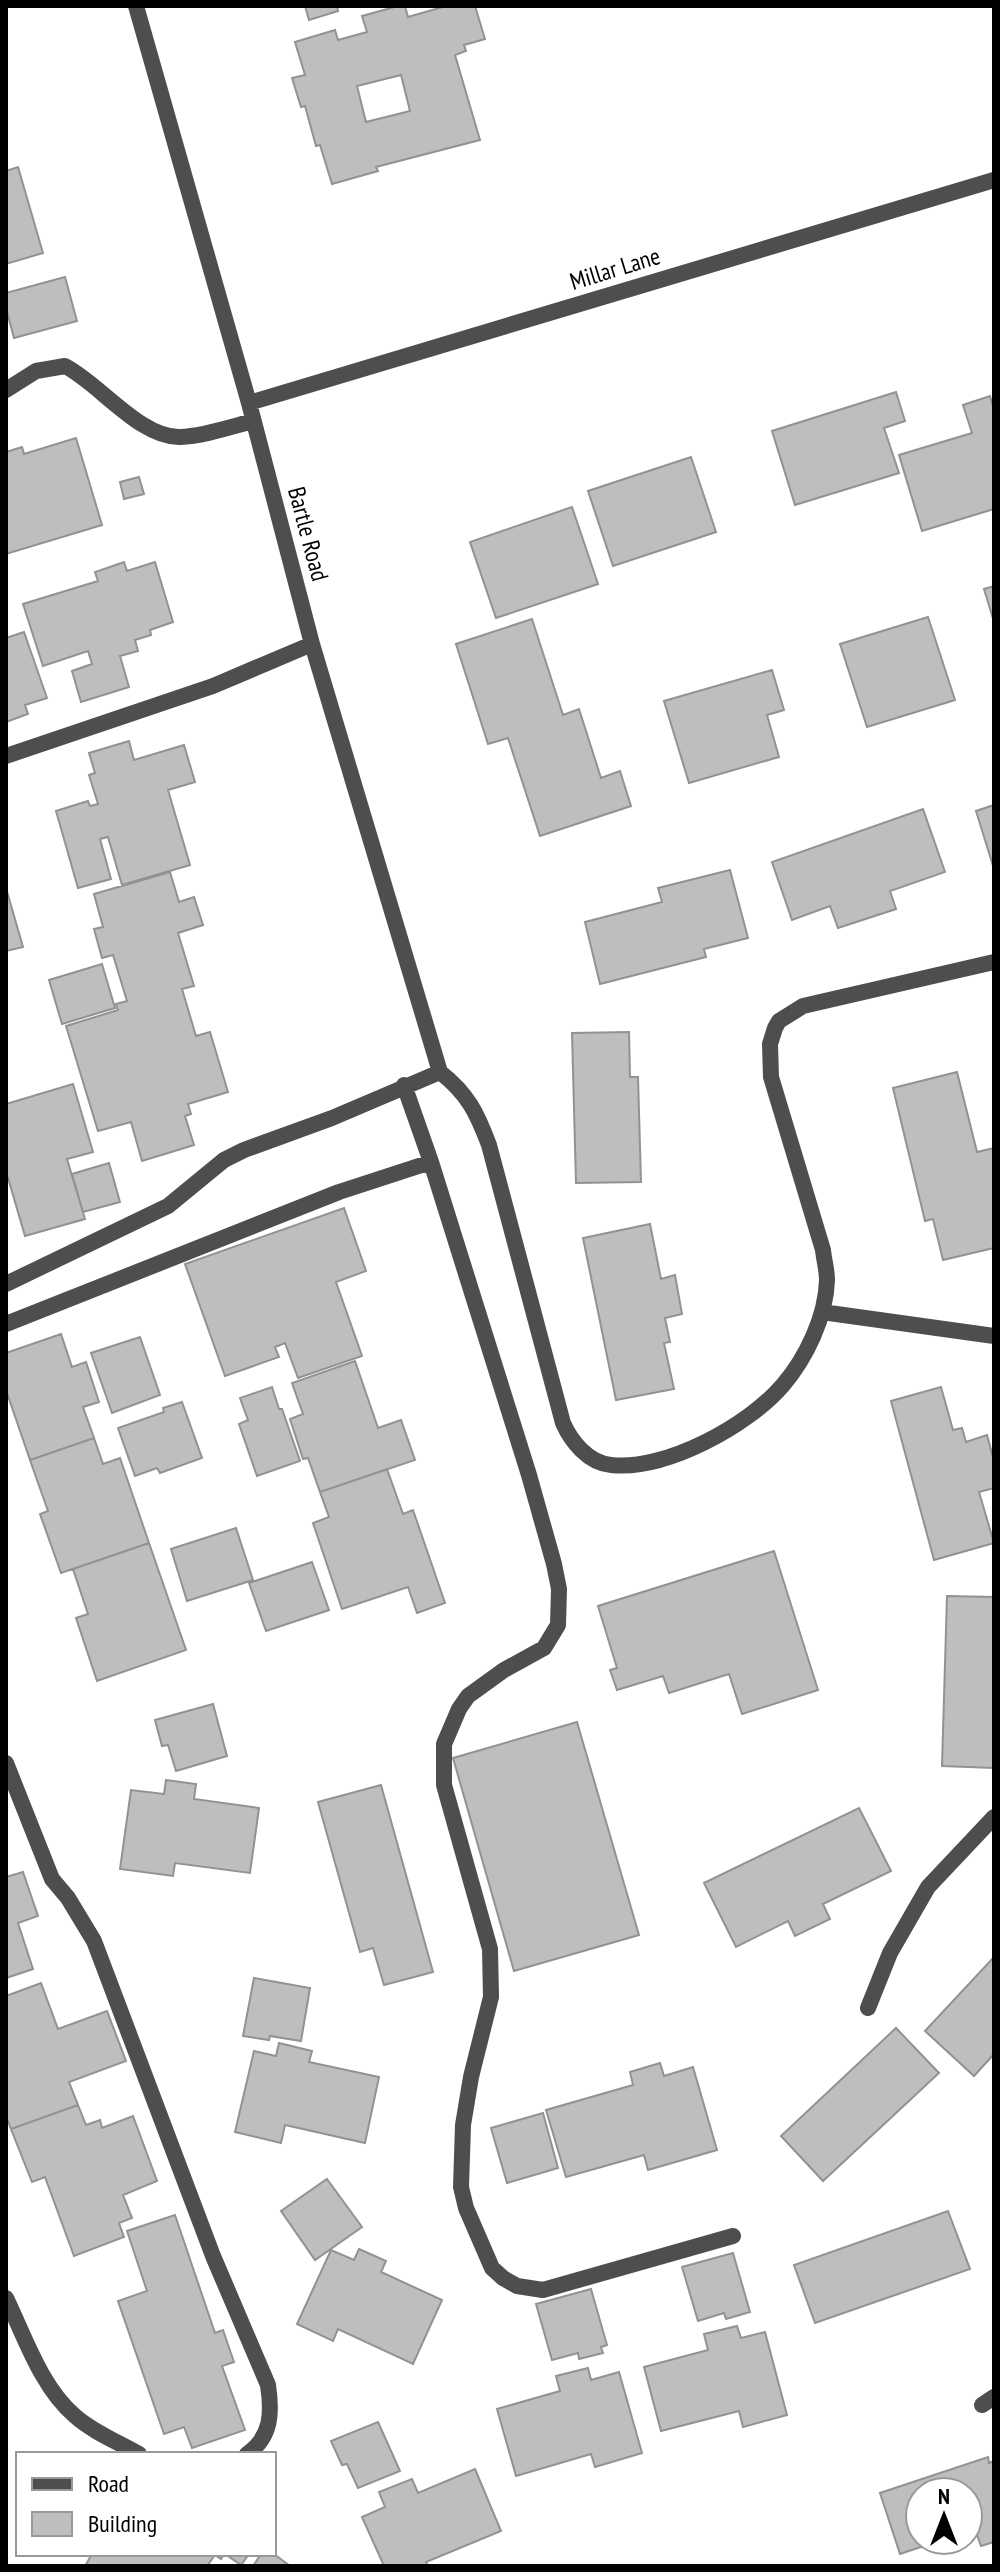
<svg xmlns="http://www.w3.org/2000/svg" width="1000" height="2572" font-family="'PT Sans Narrow',sans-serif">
<rect width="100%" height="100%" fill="#fff"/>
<path fill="#bebebe" stroke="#929292" stroke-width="2" fill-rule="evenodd" d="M305,6H337L338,11L309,20Z
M398,6H405L408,17L446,6H475L485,39L464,45L466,51L455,55L480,140L376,167L378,171L332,184L320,145L316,146L305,106L301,107L292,78L305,75L295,42L335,30L338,40L367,32L362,16ZM401,75L410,111L366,122L357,86Z
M18,167L43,253L6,264V171Z
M65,277L77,321L14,338L6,308V293Z
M896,392L905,421L884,428L899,473L795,505L772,431Z
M990,396L994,410V509L922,531L899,455L972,433L963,405Z
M76,438L102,525L6,554V452L22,447L24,454Z
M691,457L716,532L613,566L588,491Z
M139,477L144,494L124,499L120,482Z
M572,507L598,584L496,618L470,542Z
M124,562L127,571L155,562L173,622L150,630L151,635L135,640L138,651L120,656L129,687L81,702L72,671L92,664L88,651L43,666L23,604L98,581L95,572Z
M994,586V622L984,589Z
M928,617L955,700L867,727L840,644Z
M532,619L563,715L579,709L601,778L620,771L631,806L540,836L508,738L488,744L456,644Z
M24,632L47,698L25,705L28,714L6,722V638Z
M772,670L784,710L767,715L779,757L689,783L664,701Z
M129,741L134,760L184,745L195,782L168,790L190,865L122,885L108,837L100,839L111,879L78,888L56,811L88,801L90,806L98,804L89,775L95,773L89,753Z
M994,805V869L976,811Z
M923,809L945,872L890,891L896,909L838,928L830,906L792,920L772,862Z
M730,870L748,938L704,949L706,957L600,984L585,922L662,902L658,888Z
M170,872L179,902L194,897L203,925L178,933L194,986L182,989L196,1036L210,1032L228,1092L188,1104L191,1114L185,1116L194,1145L142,1161L131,1122L98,1131L66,1026L118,1010L116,1004L127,1001L113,955L102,958L94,929L103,927L94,894Z
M6,888L23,947L6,951Z
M102,964L115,1008L62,1024L49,980Z
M629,1032L630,1077H638L641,1182L576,1183L572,1033Z
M957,1072L977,1152L994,1148V1248L943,1260L933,1219L925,1221L893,1088Z
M73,1084L93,1152L67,1159L85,1219L25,1236L8,1178L6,1179V1104Z
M109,1163L120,1202L83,1212L72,1174Z
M344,1208L366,1271L336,1282L362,1356L298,1378L285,1343L275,1347L279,1357L225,1376L185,1264Z
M650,1224L661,1279L675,1275L682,1314L665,1318L670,1342L664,1343L674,1389L616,1400L583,1238Z
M61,1334L72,1367L86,1362L99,1402L83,1407L94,1438L30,1460L6,1390V1353Z
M140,1337L160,1395L112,1413L91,1353Z
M355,1361L378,1428L401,1420L415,1460L320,1492L308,1458L303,1459L290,1419L303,1414L292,1383Z
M272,1387L279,1409H282L300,1461L257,1476L239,1424L248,1420L240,1398Z
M941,1387L953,1430L962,1428L966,1442L987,1435L994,1461V1488L979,1492L994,1543L934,1560L891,1401Z
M182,1402L202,1458L160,1473L157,1468L135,1476L118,1428L164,1412L163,1408Z
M94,1438L103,1464L120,1458L149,1543L61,1573L40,1514L48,1511L30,1460Z
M387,1469L403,1514L413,1510L445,1603L417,1613L408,1587L342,1609L313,1523L329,1517L320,1492Z
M236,1528L253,1580L187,1601L171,1549Z
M149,1543L186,1650L97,1681L76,1618L88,1614L73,1569Z
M774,1551L818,1690L742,1714L729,1674L669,1693L663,1676L617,1690L610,1670L617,1668L598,1606Z
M312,1562L329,1610L266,1631L249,1583Z
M947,1596L994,1597V1768L942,1766Z
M213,1704L227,1756L176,1771L168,1745L162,1746L155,1720Z
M577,1722L639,1935L514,1971L453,1758Z
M166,1780L196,1784L194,1799L259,1808L250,1873L175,1863L173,1876L120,1869L131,1790L164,1794Z
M381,1785L433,1972L384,1985L373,1948L360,1952L318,1802Z
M859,1808L891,1871L823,1904L830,1919L795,1936L788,1921L736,1947L704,1883Z
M23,1872L38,1916L18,1923L33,1969L6,1978V1877Z
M994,1957V2054L974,2076L925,2031Z
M254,1978L310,1988L301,2041L270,2036L269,2040L243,2036Z
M41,1983L58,2029L107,2011L126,2061L69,2082L78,2105L11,2129L6,2116V1996Z
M896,2028L939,2073L823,2181L781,2136Z
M279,2043L312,2051L309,2062L379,2077L365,2143L285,2125L281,2143L235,2132L254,2051L276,2056Z
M660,2063L664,2076L693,2067L717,2150L648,2170L644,2155L566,2177L546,2110L633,2085L630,2072Z
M78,2105L86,2125L100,2120L102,2128L133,2116L157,2181L123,2195L132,2218L119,2223L124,2237L74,2256L45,2177L32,2182L11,2129Z
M543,2113L558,2168L507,2183L491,2128Z
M327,2179L362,2227L315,2260L281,2211Z
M948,2211L970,2269L815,2323L794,2265Z
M175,2215L215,2333L223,2330L234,2362L222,2366L245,2430L192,2448L184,2427L164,2434L118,2301L147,2291L127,2231Z
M359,2249L386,2261L381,2272L442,2300L413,2364L338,2329L333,2341L297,2324L331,2250L354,2260Z
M733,2253L750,2312L726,2319L724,2313L698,2321L682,2267Z
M591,2289L607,2345L601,2347L603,2353L579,2359L578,2353L552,2360L536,2304Z
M737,2326L741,2338L765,2332L787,2415L743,2427L739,2411L661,2431L644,2367L708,2350L704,2334Z
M588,2368L591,2380L619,2372L642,2453L595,2467L591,2454L516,2476L497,2409L560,2391L556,2376Z
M378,2422L400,2471L358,2488L347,2464L342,2465L331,2441Z
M988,2457L989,2463L994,2461V2542L981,2546L975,2529L968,2532V2492H920V2540H942L900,2554L880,2493Z
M475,2469L501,2531L426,2562L428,2566H384L362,2517L385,2507L379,2492L412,2479L418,2493Z
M92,2554H224L221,2559L215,2555L207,2566H85Z
M225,2554H249L241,2565Z
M261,2554H274L290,2566H253Z"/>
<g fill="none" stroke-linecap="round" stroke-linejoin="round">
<path stroke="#4e4e4e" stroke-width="16" d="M136,6L249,403L312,644L440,1072
M6,390L36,371L65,366C100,384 140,438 180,437C204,436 230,427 253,421
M249,403L994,180
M6,756L213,686L312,644
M440,1072C468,1094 477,1113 489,1145L563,1423C571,1441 588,1463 611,1465C665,1471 748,1426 783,1385C806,1358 826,1317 827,1280C827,1270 824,1260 823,1250L771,1077L770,1044L775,1028L779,1021L803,1006L994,962
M431,1162L529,1475L554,1564L559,1589L558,1625L544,1648L504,1670L468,1696L459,1709L444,1744V1785L490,1949L491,1997L471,2077L463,2125L461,2187L466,2208L492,2268L503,2278L517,2286L543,2290L733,2236
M6,1284L168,1206L224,1160L244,1150L332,1118L440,1072
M822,1312L994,1336
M6,1324L339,1192L431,1162L404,1085
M6,1763L52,1879L68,1898L94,1941L213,2256L268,2385C272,2412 272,2437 247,2454
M868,2008L890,1953L928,1887L994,1817
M6,2298C25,2337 41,2387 75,2416C93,2432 118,2442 139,2454
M982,2405L994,2397"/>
</g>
<g text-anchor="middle" stroke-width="6" stroke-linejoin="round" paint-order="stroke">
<g font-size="24" fill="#000" stroke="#fff">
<text transform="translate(615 269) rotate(-17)" y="8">Millar Lane</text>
<text transform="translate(308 534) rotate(75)" y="8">Bartle Road</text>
</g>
</g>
<rect width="1000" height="2572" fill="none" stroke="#000000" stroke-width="16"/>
<rect x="16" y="2452" width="260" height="104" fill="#ffffff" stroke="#999999" stroke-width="2"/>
<rect x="32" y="2478" width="40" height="12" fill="#4e4e4e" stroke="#999999" stroke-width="2"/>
<text x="88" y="2492" font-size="24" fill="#000000">Road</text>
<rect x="32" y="2512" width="40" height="24" fill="#bebebe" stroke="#999999" stroke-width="2"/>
<text x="88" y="2532" font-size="24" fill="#000000">Building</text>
<g transform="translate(944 2516)"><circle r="38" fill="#ffffff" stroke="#999999" stroke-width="2"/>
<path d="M0-6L14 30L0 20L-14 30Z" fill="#000000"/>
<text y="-12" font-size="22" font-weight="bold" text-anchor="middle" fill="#000000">N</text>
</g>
</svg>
